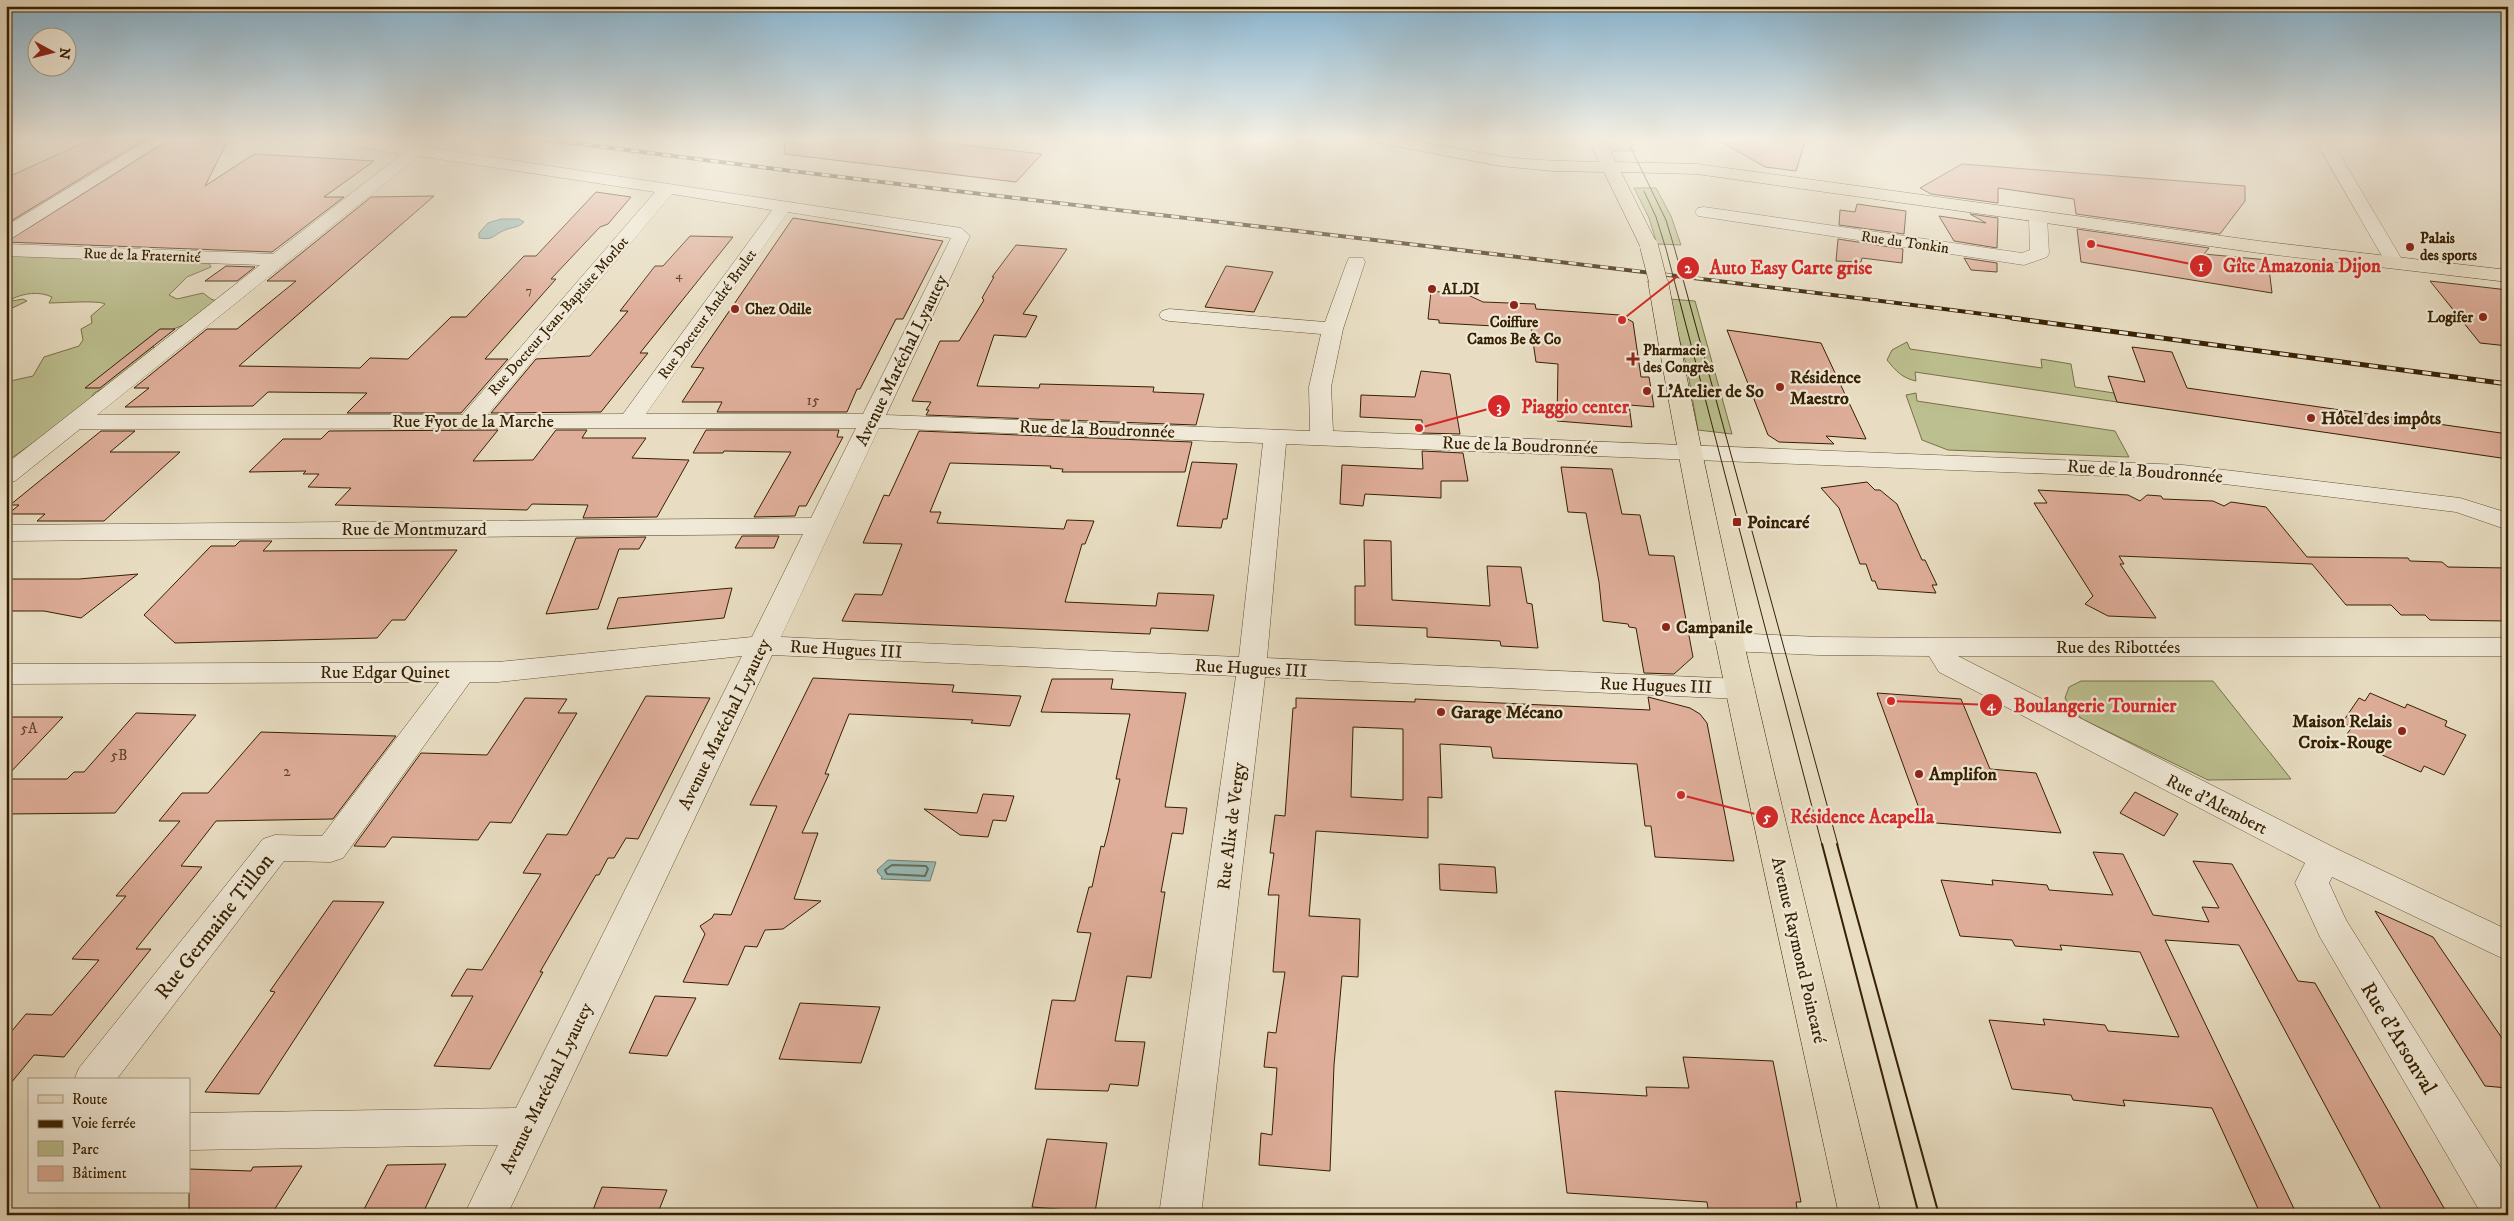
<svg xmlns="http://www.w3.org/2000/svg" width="2514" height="1221" font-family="'IM FELL DW Pica',serif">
<rect width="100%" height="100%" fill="#e8ddc2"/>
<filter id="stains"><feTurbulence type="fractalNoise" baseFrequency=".004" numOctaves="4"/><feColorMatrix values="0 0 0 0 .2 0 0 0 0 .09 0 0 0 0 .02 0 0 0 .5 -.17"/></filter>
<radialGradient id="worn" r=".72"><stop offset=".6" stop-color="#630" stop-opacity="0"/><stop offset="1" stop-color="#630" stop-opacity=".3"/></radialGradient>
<path fill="#bcbf8f" stroke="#797048" d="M1606,138H1629L1636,151H1612Z
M1634,188H1656L1671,216L1681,245L1657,244L1649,218Z
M6,253L209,263L211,267L187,277L169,295L177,299L203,293L211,299L219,302L206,316L161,334L153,340L154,351L124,377L94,393L88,404L6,462V382L33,376L44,357L79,346L83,340L81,329L92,323L91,316L105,304C99,300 60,303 49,303L52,297C39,291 24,293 12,299V301L23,299L27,301L6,311Z
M1669,299L1695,301L1732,434L1698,430L1687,368Z
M1907,342L1910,349L2042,368L2041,359L2071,364L2075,387L2114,393L2117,402L1915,372L1916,381C1902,378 1896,371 1887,360L1892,350Z
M1916,393L1917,401L2115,431L2129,457L1948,450L1922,440L1906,395Z
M2081,681H2213L2291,779L2208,780L2082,719L2069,706L2065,698L2069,687Z"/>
<path fill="#98bbb8" stroke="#717d6f" d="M501,219H519L524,222C518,228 512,227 505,230C494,234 494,241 479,238V233L488,223Z
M888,860L936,862L930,881L881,879L882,877L878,873L877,870Z"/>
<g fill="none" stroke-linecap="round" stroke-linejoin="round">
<path stroke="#676e5c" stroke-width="2" d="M892,865L926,866L928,869L925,876L887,874L885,870Z"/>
</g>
<path fill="#dfae9a" stroke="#362001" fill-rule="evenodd" d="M94,138H147L6,224V178Z
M172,138H229L205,186L254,154L374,161L324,197H344L272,252L6,242Z
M785,138H905L1042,154L1016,182L784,154Z
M1715,138H1806L1796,171L1765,167Z
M1962,164L2245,186V201L2220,234L2076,214L2074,199L1998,188V203L1931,194L1920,188Z
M596,192L631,197L608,224L600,227L551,279H556L485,359H508L461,413H347L367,393L268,392L253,406L125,407L149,388H134L207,329H237L296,281H267L371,197L434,196L239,366L360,368L370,358L408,359L451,317H466L524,256H536Z
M1857,204L1906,211L1904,234L1839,225L1840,210L1855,212Z
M1970,214L1998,218L1997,248L1954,241L1939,216L1986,223Z
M793,218L943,241L903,319H896L860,389H857L847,412H717L722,402H682L704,368L691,367Z
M2077,229L2209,248L2204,254L2268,260L2272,293L2081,262Z
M690,236L733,237L640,353H648L601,412L491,413L536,359L590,356L628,311H620L655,266H663Z
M1838,239L1903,249L1902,263L1862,258L1861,262L1836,261Z
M1016,245L1067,249L1023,314L1037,316L1026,337L994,335L977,386L1039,388L1040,384L1154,387L1153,392L1204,394L1196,425L926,415L929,410H926L931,402L912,401L940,341H959L984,300L982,298L994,277H992Z
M1964,258L1997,263V272L1971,270Z
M226,266L255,267L237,281H205Z
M1226,266L1273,272L1254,312L1205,307Z
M2430,281L2508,290V346L2480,343Z
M1431,291L1468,295L1483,302L1535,304L1536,309L1620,315L1633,322L1641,377H1649L1654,407L1629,405L1632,427L1557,421L1558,364L1536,362L1531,328L1439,323V320L1428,319Z
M160,329H175L100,388H85Z
M1727,330L1821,343L1866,439L1826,436L1834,444L1779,442L1768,435Z
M2132,347L2172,352L2187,388L2508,434V459L2117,402L2108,376L2145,382Z
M1421,371L1450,374L1460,434L1422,433V420L1360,417L1361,395L1415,397Z
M498,430L473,461L533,460L556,430H587L582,438H646L632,458L689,460L657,517L583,518L588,505L532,504L527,510L335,505L351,488L308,487L319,474H303L306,471L249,472L283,439H321L329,431Z
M706,430H839L837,437H843L806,506H799L795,516L754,517L791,452L724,451L723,453H693Z
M101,431H135L110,452H180L104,521H37L45,514H8L19,505H10Z
M919,431L1192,442L1185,472H1062L1063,469L1050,468L1051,466L950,463L930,512H941L937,523L1064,529L1067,520L1094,521L1085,544H1082L1065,602L1156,606L1158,593L1214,595L1208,631L1151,628L1150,634L842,621L855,594L882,595L902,544L863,543L884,495L889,496Z
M1422,451L1463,453L1468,481H1441V498L1365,494L1363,506L1340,504L1342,465L1423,469Z
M1192,462L1237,464L1227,519H1223L1221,528L1177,526Z
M1561,467L1612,469L1622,514L1640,515L1649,555L1674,556L1693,657L1674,674L1644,673L1636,628L1629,627L1628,624L1603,621L1599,582L1586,513L1568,512Z
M1867,482L1875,490H1880L1897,504L1922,560H1925L1937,585H1932L1936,593L1878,589L1875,581H1872L1866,564H1860L1839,508L1821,488Z
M2038,490L2128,495L2140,501L2147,495L2161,496L2163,499L2213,501L2224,506L2231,502L2266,507L2307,557L2408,558L2410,561L2442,562L2448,567L2508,568V621L2430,620L2425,615H2401L2391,605H2346L2312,564L2119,556L2124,564H2120L2156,618L2108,616L2085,604L2093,596L2034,503H2047Z
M742,536H779L774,548H735Z
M646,537L639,549H619L598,609L546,614L576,538Z
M1364,540L1391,541L1392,600L1490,606L1487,566L1521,567L1527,603L1532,604L1538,648L1501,646L1500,641L1427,637V628L1355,625V586H1365Z
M240,541H272L263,551L457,550L405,620H392L377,638L175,643L144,615L211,546H235Z
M138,574L81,618L44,611H6V579H79Z
M732,588L724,618L607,629L618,598Z
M813,678L954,685L952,692L1021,696L1010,726L971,723L973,720L849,714L825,774H829L802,833H818L794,899L821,901L783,929L765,930L757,947L745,946L728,985L683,982L705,934L700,926L712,918L714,914L731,915L777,806L750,805Z
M1052,679H1113L1111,689L1186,693L1165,807L1187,808L1183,834L1172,833L1161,892H1165L1151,978L1127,976L1115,1041L1145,1042L1138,1086L1110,1084L1108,1091L1035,1089L1052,1000L1075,1001L1091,933L1077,932L1089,887H1092L1101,846L1104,847L1108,832L1120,779H1116L1130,714L1041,712Z
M1877,693L1961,699L1990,769L2036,773L2061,833L1924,822Z
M2370,693L2405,708L2407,704L2447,721L2445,726L2466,735L2444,775L2424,766L2421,772L2380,754L2382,750L2347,734L2352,727L2342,723L2359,698L2365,701Z
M646,696L710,698L638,839L626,838L614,858H608L599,875H596L540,972H543L490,1069L434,1066L473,996H451L467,969L482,970L541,874L523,873L547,834L567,835Z
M1648,697L1690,708L1700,714L1707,723L1734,861L1655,857L1651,826H1645L1637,764L1493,758L1491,747L1440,744L1442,798L1428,797V838L1316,831L1309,916L1360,919L1358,977L1342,976L1334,1065L1330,1171L1259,1165L1261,1133L1272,1135L1277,1068L1264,1067L1268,1032L1276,1033L1285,972H1273L1279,895H1268L1274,853H1270L1275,815L1285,816L1293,708H1296V698L1415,702V699L1650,710ZM1353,727L1403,729V800L1351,797Z
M525,698L567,699L558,713H577L511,823L490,822L478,840L392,837L385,847L354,846L421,753L487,755Z
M136,713L196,715L115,813L6,814V779H67L74,772H84Z
M6,717H63L6,777Z
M261,732L396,736L333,819L216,821L181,866L202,867L136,949H151L64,1057L34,1055L6,1089V1038L26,1014L52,1015L99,960L72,959L126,896H116L180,821H159L182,793H208Z
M2135,792L2178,814L2164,836L2120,813Z
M983,794L1014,796L1006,821L993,820L988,837L960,835L924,809L977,813Z
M2093,852L2123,854L2153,915L2209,922L2202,907L2219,908L2193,861L2232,864L2298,981L2315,983L2448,1215H2384L2239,945L2165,940L2297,1215H2261L2212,1108L2123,1100L2125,1106L2073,1100L2071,1095L2012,1089L1989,1020L2045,1025L2043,1019L2105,1025L2108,1031L2179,1037L2140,952L2060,945L2062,950L2015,946L2012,940L1960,936L1941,880L1993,885L1992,880L2047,885L2049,890L2113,895Z
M1439,864L1495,867L1497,893L1440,890Z
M333,901L384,902L259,1094L205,1092L275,992L270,991Z
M2375,911L2433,937L2508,1047V1088L2485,1086Z
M655,996L696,998L667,1056L629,1053Z
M800,1003L880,1007L861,1063L779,1059Z
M1683,1057L1773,1061L1801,1202H1796L1798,1215H1709L1707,1202L1567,1193L1555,1091L1647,1096L1646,1087L1689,1088Z
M1047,1139L1107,1143L1095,1212L1032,1207Z
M446,1164L422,1215H361L387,1165Z
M302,1166L271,1215H189V1169L251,1171L253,1167Z
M602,1187L667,1190L657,1215H591Z"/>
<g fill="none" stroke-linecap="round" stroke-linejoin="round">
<defs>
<path id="minor" d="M151,138H170L12,238L6,239V226Z
M323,138H363L961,228L970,236L886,415L1310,431L1309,387L1321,334L1169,321L1162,319L1159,315L1162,311L1169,309L1325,322L1347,262L1349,258H1363L1365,262L1343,329L1331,387L1333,431L2183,465L2460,498L2508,513V530L2456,512L2183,479L1286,444L1267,658L1740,679L1750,682L1755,689L1750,696L1740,699L1265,677L1201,1215H1159L1236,676L772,655L507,1215H464L498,1145L189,1150V1113L516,1108L742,656L498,682H470L343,858L331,862L284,861L116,1080H74L79,1068L263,839L275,835L322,836L439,682L6,684V664L498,662L752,637L803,534L6,541V525L811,518L856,428L80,429L15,481L6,483V464L260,265L6,256V244L273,254L402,154L331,143ZM419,156L655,192L462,415H97ZM672,194L772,210L623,414L487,415ZM788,212L951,238L863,414H646ZM879,428L1263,443L1239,657L781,637Z
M2314,138H2330L2404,263L2402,267H2388L2386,263Z
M1704,207L2022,253L2030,250L2029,218L2032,214H2044L2047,218L2049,253L2047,257L2024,265L1698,216L1695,212L1698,208Z
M1729,633L1819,637L1937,638H2508V656H1958L2337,849L2508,930V961L2332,877L2329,883L2346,920L2508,1179V1215H2482L2320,937L2295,883L2305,863L1939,672L1929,656L1819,655L1729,651L1719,648L1715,642L1719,636Z"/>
<path id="major" d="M1371,138C1416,138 1456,150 1500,156C1533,161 1566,161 1599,162L1587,138H1603L1616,162L1697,164L2259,241L2508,270V282L2259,253L1697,174L1621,172L1658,246L1656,250H1642L1640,246L1604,172L1553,171L1500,166L1379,143Z
M1658,275L1665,277L1668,281C1727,595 1806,904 1881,1215H1839C1772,904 1700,595 1648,281L1651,277Z"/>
</defs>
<use href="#minor" stroke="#624f31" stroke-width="1"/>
<use href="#major" stroke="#362001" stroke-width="1"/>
<use href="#minor" fill="#f0e9d7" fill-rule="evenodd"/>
<use href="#major" fill="#e8ddc2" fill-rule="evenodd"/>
<path stroke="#362001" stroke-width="1" d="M1626,138L1666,220L1675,250L1838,845
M1644,191L1656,217L1666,249L1822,845"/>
<path stroke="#362001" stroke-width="2" d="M1822,844L1919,1215
M1837,844L1939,1215"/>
<defs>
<path id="rail-far1" d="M536,138C1030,204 1527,254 2021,319"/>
<path id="rail" d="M2012,318L2508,384"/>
</defs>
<use href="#rail-far1" stroke="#362001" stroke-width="4"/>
<use href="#rail" stroke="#362001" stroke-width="5"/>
<use href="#rail-far1" stroke="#f0e9d7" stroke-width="2.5" stroke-dasharray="8" stroke-linecap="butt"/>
<use href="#rail" stroke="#f0e9d7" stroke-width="3" stroke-dasharray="9" stroke-linecap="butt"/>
<defs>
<path id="major-bridge" d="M1649,246L1658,281"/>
</defs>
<use href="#major-bridge" stroke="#362001" stroke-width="19" stroke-linecap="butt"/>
<use href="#major-bridge" stroke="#e8ddc2" stroke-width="18"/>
</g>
<linearGradient id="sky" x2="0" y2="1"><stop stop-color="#88b7d5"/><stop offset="0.45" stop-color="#f5f0e4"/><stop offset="1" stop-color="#f5f0e4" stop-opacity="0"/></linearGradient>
<rect width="2514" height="309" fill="url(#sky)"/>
<g fill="#8f2418" stroke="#f0e9d7" stroke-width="2">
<circle cx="2410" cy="247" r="5"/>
<circle cx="1432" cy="289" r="5"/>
<circle cx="1514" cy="305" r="5"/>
<circle cx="735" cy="309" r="5"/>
<circle cx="2483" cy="317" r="5"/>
<path d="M1630.5 351.5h5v5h5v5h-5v5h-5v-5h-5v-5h5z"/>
<circle cx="1780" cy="387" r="5"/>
<circle cx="1647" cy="391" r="5"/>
<circle cx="2311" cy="418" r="5"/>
<rect x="1732" y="517" width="10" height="10" rx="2.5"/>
<circle cx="1666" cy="627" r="5"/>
<circle cx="1441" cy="712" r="5"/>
<circle cx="2402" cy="731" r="5"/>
<circle cx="1919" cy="774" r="5"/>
</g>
<g text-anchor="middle" stroke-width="4.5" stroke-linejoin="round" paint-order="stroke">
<g font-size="12" fill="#604427">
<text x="679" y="279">4</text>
<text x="529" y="294">7</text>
</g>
<g font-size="15" font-weight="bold" fill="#362001" stroke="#f0e9d7" text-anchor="start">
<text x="2420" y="243">Palais<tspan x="2420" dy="17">des sports</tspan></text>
<text x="1442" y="294">ALDI</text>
<text x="745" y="314">Chez Odile</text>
<text x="2473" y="322" text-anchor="end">Logifer</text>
<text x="1514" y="327" text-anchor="middle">Coiffure<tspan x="1514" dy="17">Camos Be &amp; Co</tspan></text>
<text x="1643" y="355">Pharmacie<tspan x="1643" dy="17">des Congrès</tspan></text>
</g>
<g font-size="15" fill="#362001" stroke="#f0e9d7">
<text transform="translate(1905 242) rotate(8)" y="5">Rue du Tonkin</text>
<text transform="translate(142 255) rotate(2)" y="5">Rue de la Fraternité</text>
<text transform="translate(707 314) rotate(-54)" y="5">Rue Docteur André Brulet</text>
<text transform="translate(558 316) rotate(-49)" y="5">Rue Docteur Jean-Baptiste Morlot</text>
</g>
<g font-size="15" fill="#604427">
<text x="813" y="405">15</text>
<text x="29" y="733">5A</text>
<text x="119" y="760">5B</text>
<text x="287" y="776">2</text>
</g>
<g font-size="18" fill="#362001" stroke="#f0e9d7">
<text transform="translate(901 360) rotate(-64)" y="6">Avenue Maréchal Lyautey</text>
<text x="473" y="427">Rue Fyot de la Marche</text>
<text transform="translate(1097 429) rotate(2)" y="6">Rue de la Boudronnée</text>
<text transform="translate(1520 445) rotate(2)" y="6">Rue de la Boudronnée</text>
<text transform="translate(2145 471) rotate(4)" y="6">Rue de la Boudronnée</text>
<text x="414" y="535">Rue de Montmuzard</text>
<text x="2118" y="653">Rue des Ribottées</text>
<text transform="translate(846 649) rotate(3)" y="6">Rue Hugues III</text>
<text transform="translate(1251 668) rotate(3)" y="6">Rue Hugues III</text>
<text x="385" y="678">Rue Edgar Quinet</text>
<text transform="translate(1656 685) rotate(2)" y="6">Rue Hugues III</text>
<text transform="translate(724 724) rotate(-64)" y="6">Avenue Maréchal Lyautey</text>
<text transform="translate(2217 804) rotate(27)" y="6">Rue d'Alembert</text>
<text transform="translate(1231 826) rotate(-83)" y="6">Rue Alix de Vergy</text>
<text transform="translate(1799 950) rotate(77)" y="6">Avenue Raymond Poincaré</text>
<text transform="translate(546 1088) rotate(-64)" y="6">Avenue Maréchal Lyautey</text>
</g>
<g font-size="18" font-weight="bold" fill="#362001" stroke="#f0e9d7" text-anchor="start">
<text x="1790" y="383">Résidence<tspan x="1790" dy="21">Maestro</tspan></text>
<text x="1657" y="397">L'Atelier de So</text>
<text x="2321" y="424">Hôtel des impôts</text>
<text x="1747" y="528">Poincaré</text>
<text x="1676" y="633">Campanile</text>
<text x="1451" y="718">Garage Mécano</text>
<text x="2392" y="727" text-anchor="end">Maison Relais<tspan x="2392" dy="21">Croix-Rouge</tspan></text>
<text x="1929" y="780">Amplifon</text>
</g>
<g font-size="21" fill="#362001" stroke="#f0e9d7">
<text transform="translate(214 926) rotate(-52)" y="7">Rue Germaine Tillon</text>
<text transform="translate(2399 1038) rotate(59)" y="7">Rue d'Arsonval</text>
</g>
</g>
<path fill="none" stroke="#d62828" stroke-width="2" d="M2091 244L2201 266M1622 320L1688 268M1419 428L1499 406M1891 701L1991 705M1681 795L1767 817"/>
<g fill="#d62828" stroke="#f0e9d7" stroke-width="2">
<circle cx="2091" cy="244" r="5"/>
<circle cx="1622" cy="320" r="5"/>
<circle cx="1419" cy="428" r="5"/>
<circle cx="1891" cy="701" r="5"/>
<circle cx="1681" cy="795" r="5"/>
<circle cx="2201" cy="266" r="12"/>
<circle cx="1688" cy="268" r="12"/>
<circle cx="1499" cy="406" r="12"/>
<circle cx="1991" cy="705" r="12"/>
<circle cx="1767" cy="817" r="12"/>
</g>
<g font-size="15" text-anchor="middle" font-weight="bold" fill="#fff">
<text x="2201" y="271">1</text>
<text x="1688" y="273">2</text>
<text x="1499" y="412">3</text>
<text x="1991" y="710">4</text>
<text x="1767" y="822">5</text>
</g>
<g font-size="19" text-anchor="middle" font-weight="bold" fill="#d62828" stroke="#f0e9d7" stroke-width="4.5" stroke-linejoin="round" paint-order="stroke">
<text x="2302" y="272">Gîte Amazonia Dijon</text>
<text x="1791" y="274">Auto Easy Carte grise</text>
<text x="1575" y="413">Piaggio center</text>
<text x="2095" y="712">Boulangerie Tournier</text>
<text x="1862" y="823">Résidence Acapella</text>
</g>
<rect width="2514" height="1221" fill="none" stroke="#e8ddc2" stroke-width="25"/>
<rect x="8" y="8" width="2499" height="1206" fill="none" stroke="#362001" stroke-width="2.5"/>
<rect x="12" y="12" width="2489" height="1196" fill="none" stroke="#362001"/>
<rect x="28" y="1078" width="162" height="115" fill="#f0e9d7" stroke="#a69981"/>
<rect x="38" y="1095" width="25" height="8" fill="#e8ddc2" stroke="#a69981"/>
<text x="72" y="1104" font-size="15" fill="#362001">Route</text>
<rect x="38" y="1120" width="25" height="8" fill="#362001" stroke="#a69981"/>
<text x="72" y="1128" font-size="15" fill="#362001">Voie ferrée</text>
<rect x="38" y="1141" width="25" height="15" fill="#bcbf8f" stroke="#a69981"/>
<text x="72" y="1154" font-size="15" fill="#362001">Parc</text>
<rect x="38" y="1166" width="25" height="15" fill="#dfae9a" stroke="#a69981"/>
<text x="72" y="1178" font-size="15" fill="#362001">Bâtiment</text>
<g transform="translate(52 52) rotate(97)"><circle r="24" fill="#f0e9d7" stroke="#a69981"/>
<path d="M0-4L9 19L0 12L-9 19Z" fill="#8f2418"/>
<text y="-8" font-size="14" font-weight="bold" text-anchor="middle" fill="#362001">N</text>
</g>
<rect width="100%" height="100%" filter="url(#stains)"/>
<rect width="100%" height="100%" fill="url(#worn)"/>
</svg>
